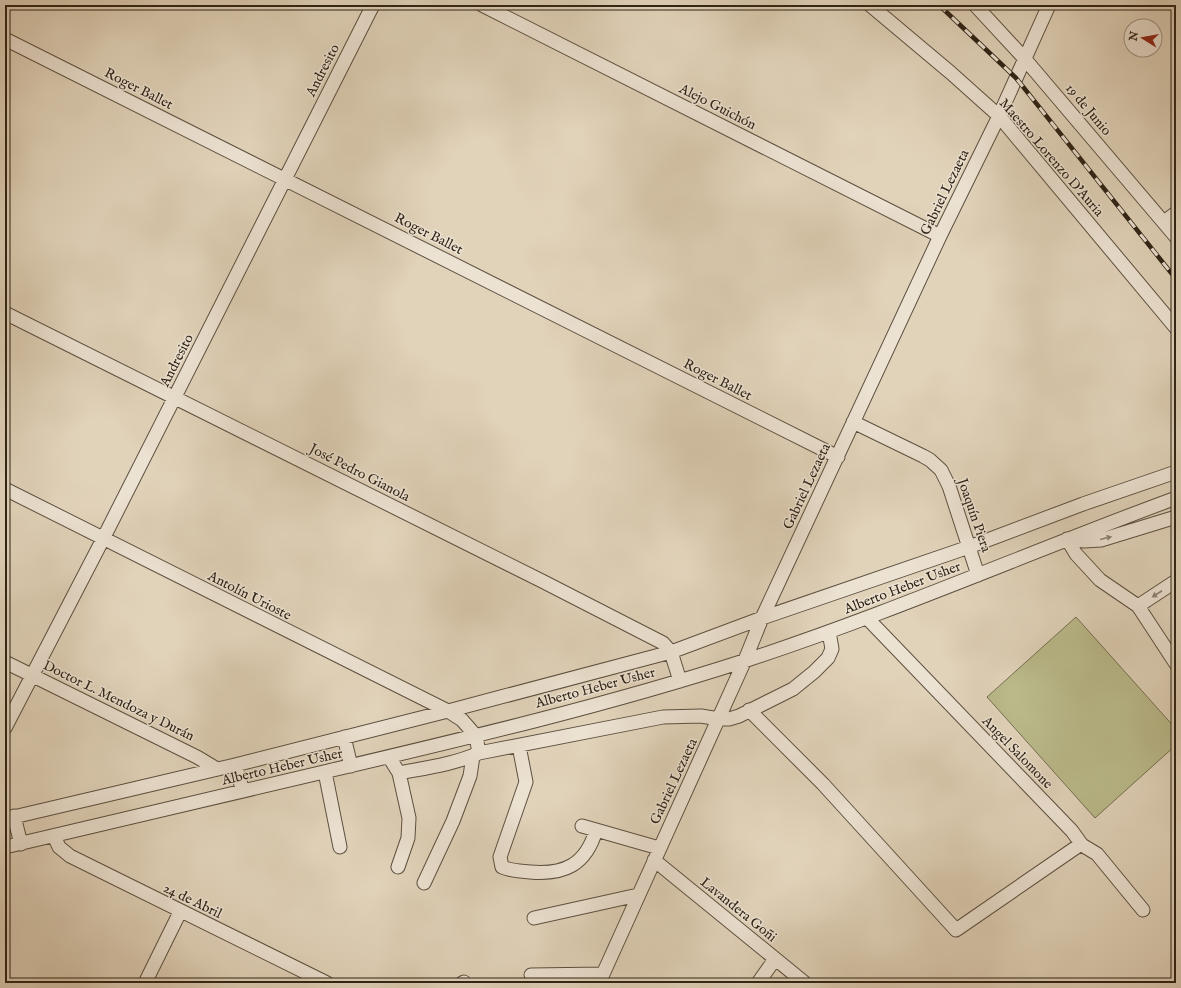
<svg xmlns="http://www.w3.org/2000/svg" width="1181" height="988" font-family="'IM FELL English',serif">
<rect width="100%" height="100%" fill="#e1d3ba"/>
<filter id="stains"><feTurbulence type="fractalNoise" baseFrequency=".005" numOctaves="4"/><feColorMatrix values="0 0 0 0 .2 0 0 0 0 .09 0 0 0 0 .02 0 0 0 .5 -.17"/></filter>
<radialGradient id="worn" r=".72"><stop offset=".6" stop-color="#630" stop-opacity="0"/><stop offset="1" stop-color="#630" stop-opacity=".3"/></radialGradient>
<path fill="#baba8b" stroke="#746f51" d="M1076,617L1176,729V745L1095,818L987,697Z"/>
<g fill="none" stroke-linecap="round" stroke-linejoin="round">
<defs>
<path id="minor" d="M482,5L940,236
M870,5L951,73L999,116L1176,328
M975,5L1024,58L1176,237
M5,39L838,457
M1164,222L1176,213
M5,313L542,581L663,643L671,652L680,681
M853,422L923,456L930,460L941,470L949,486L978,575
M5,489L448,711L462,720L476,736L479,753
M1067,539L1076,554L1100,580L1138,606L1176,664
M1069,539L1084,541L1101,540L1176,517
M1138,606L1176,581
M867,618L1072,831L1082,845L1097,854L1143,910
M5,662L197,757L217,769
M749,710L823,784L956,930L1081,844
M5,728L103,539L373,5
M344,737L351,766
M519,746L526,782L500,857L502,867C511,871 520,871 530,872C564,875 586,865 596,830
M389,757L399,773C425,768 455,764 479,753L663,717L701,716L719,719H729L739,716L793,689L814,672L828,658L832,649L829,632
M235,765L243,791
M325,772L340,847
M14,816L21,844
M5,819L235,765L448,711L671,652L762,618L969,547L1083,504L1176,472
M582,826L659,848
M54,836L59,847L70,856L327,983
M5,847C113,822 220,796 328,771C468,738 608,705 744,661C891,613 1032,551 1176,498
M654,860L805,983
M398,867L408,838L409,818L399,773
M424,883L453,821L470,776L473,756
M534,918L638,895
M531,975L603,974
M145,983L180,912
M462,983L464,982
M599,983L745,660L762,618L940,236L999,116L1049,5
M758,983L775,959"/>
</defs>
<use href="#minor" stroke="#5c5040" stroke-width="15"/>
<use href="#minor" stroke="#ece2d2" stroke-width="13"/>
<defs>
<path id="rail" d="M939,5L1016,78L1176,279"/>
</defs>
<use href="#rail" stroke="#2f2417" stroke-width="4.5"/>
<use href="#rail" stroke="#ece2d2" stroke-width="3" stroke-dasharray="9" stroke-linecap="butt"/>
</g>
<defs><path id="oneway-solid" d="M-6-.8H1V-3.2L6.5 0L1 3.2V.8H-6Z"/></defs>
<g fill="#8e8374">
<use href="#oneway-solid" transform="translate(1106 538) rotate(-14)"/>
<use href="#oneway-solid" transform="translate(1157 594) rotate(147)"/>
</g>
<g text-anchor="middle" stroke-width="3" stroke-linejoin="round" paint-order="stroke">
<g font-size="14" fill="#2f2417" stroke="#ece2d2">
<text transform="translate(322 70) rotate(-63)" y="5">Andresito</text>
<text transform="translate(139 88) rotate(27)" y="5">Roger Ballet</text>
<text transform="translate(718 106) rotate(27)" y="5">Alejo Guichón</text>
<text transform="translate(1089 109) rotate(50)" y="5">19 de Junio</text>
<text transform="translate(1052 157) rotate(49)" y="5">Maestro Lorenzo D'Auria</text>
<text transform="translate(944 192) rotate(-64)" y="5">Gabriel Lezaeta</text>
<text transform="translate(429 233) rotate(27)" y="5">Roger Ballet</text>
<text transform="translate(176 360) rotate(-63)" y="5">Andresito</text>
<text transform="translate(718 379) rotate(27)" y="5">Roger Ballet</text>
<text transform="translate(360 472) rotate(27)" y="5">José Pedro Gianola</text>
<text transform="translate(806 486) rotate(-65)" y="5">Gabriel Lezaeta</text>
<text transform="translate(975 515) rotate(71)" y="5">Joaquín Piera</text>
<text transform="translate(902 587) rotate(-21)" y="5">Alberto Heber Usher</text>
<text transform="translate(250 595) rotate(27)" y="5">Antolín Urioste</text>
<text transform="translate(595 687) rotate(-15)" y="5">Alberto Heber Usher</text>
<text transform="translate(119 700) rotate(26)" y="5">Doctor L. Mendoza y Durán</text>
<text transform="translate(1018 752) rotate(46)" y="5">Angel Salomone</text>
<text transform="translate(282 766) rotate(-13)" y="5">Alberto Heber Usher</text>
<text transform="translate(673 781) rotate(-65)" y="5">Gabriel Lezaeta</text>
<text transform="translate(193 900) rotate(26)" y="5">24 de Abril</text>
<text transform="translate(739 909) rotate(39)" y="5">Lavandera Goñi</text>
</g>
</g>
<rect width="1181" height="988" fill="none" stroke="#e1d3ba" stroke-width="20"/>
<rect x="6" y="6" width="1169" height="976" fill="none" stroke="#2f2417" stroke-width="2"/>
<rect x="10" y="10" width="1161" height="968" fill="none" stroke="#2f2417"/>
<g transform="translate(1143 38) rotate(281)"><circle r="19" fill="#ece2d2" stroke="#a09687"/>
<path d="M0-3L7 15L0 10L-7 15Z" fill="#8f2418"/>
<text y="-6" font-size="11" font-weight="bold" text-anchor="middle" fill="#2f2417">N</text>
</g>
<rect width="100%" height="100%" filter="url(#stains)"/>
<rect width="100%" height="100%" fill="url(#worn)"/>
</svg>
